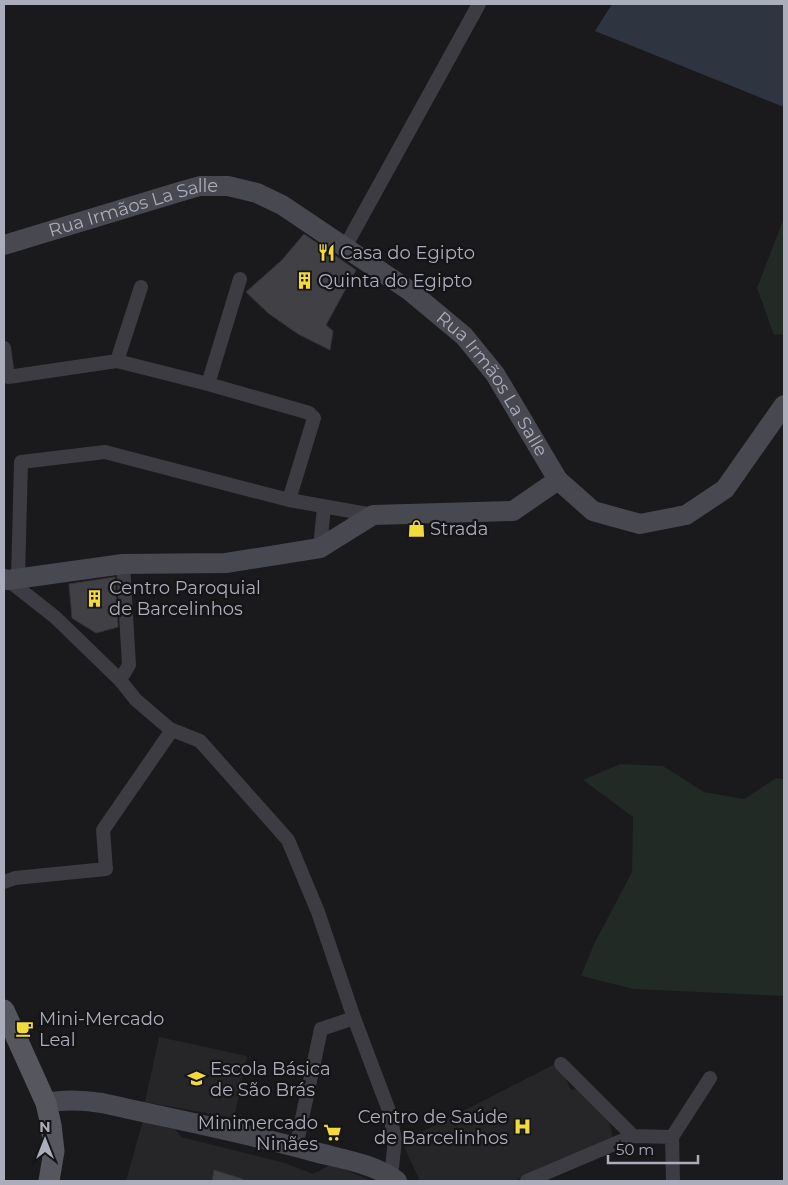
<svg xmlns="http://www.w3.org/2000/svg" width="788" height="1185" font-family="Montserrat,sans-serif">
<rect width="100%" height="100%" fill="#1a191b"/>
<path fill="#262528" d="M159,1037L247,1056L234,1118L145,1102Z
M553,1065L564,1075L571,1090L576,1089L608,1116L613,1138L514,1181H420L402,1142Z
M143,1120L171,1124L181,1137L285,1163L313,1174L332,1164L372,1181H126Z"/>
<path fill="#212a24" d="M784,218V334L774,335L757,288Z
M620,764L663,766L704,792L744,799L776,778L784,779V996L633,989L581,976L594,944L632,872L633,817L583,780Z"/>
<path fill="#2f3540" d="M612,4H784V107L595,31Z"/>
<path fill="#414145" stroke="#343337" d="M304,234L356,270L326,325L333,331L330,350L298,334L268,313L246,292L282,260Z
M115,577L118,627L96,633L72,618L69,584Z
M214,1170L243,1179V1181H212Z"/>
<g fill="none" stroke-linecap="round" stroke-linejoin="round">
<path stroke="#3c3c42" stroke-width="14" d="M345,247L479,4
M4,348L8,377L117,361
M208,384L240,279
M289,500L373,515
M320,548L324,507
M18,579L21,462L105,452L289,500L314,418L309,413L299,410L208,384L117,361L141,287
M8,580L55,617L120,680L136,700L170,729L200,741L288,840L318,912L354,1018L388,1108L395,1139L391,1177
M120,680L129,665L123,564
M4,882L15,878L106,869L103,830L172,730
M561,1064L633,1136
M296,1147L321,1029L354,1018
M527,1181L633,1136L672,1137
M673,1181L672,1137L710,1078"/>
<g stroke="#484850" stroke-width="20">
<path id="s1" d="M4,245L179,192L200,186H228L257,193L282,205L410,291L464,336L495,374L558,480L593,511L640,524L686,515L725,489L784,405"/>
<path d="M4,579L8,580L123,564L226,563L320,548L373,515L513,511L558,480"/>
<path d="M46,1103C65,1099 83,1100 102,1103C173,1119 245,1133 315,1152C342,1159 375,1164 397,1181"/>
</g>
<path stroke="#56565f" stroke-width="21" d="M4,1010L46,1103L51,1125L54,1151L49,1181"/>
</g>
<defs>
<symbol id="restaurant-bare" viewBox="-9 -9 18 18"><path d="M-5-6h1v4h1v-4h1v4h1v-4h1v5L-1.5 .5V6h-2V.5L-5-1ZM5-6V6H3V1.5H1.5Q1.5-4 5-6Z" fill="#f2da3b" stroke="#151416" stroke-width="2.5" paint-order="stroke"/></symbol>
<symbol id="building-bare" viewBox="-9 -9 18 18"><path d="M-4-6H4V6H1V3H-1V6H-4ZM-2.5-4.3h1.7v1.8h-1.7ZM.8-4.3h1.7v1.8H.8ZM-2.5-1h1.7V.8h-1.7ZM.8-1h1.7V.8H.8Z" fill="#f2da3b" stroke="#151416" stroke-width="2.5" paint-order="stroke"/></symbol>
<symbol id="shop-bare" viewBox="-9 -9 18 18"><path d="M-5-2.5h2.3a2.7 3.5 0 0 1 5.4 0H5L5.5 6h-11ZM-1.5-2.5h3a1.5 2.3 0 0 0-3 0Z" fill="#f2da3b" stroke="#151416" stroke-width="2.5" paint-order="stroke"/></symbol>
<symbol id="cafe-bare" viewBox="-9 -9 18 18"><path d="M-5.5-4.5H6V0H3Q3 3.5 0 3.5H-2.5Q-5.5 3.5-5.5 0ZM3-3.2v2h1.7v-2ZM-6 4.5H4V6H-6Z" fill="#f2da3b" stroke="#151416" stroke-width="2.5" paint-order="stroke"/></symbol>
<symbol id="school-bare" viewBox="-9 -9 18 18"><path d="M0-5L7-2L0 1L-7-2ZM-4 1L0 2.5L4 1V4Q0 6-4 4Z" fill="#f2da3b" stroke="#151416" stroke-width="2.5" paint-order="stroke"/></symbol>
<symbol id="hospital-bare" viewBox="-9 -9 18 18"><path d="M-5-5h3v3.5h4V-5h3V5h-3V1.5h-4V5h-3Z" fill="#f2da3b" stroke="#151416" stroke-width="2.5" paint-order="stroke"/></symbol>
<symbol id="supermarket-bare" viewBox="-9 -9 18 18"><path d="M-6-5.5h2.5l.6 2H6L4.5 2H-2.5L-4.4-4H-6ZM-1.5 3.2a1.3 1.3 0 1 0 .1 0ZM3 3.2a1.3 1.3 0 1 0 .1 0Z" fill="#f2da3b" stroke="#151416" stroke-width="2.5" paint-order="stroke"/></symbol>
</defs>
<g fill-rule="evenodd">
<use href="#restaurant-bare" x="314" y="240" width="25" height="25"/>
<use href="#building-bare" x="292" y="268" width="25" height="25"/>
<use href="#shop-bare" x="404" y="516" width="25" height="25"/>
<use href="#building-bare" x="82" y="586" width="25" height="25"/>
<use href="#cafe-bare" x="12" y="1016" width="25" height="25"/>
<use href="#school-bare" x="184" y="1066" width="25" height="25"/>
<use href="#hospital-bare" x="510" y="1114" width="25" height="25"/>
<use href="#supermarket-bare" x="320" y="1120" width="25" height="25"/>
</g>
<g text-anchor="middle" stroke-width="4.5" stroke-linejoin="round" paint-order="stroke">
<g font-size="18" fill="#acadbb" stroke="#151416">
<text dy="6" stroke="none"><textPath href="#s1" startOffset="135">Rua Irmãos La Salle</textPath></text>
<text dy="6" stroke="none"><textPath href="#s1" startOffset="570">Rua Irmãos La Salle</textPath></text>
</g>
<g font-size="18" fill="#acadbb" stroke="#151416" text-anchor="start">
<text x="340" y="259">Casa do Egipto</text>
<text x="318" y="287">Quinta do Egipto</text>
<text x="430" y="535">Strada</text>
<text x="109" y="594">Centro Paroquial<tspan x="109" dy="21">de Barcelinhos</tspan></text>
<text x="39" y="1025">Mini-Mercado<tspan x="39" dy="21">Leal</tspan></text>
<text x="210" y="1075">Escola Básica<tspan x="210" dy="21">de São Brás</tspan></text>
<text x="508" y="1123" text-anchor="end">Centro de Saúde<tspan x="508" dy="21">de Barcelinhos</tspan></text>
<text x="318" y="1129" text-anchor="end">Minimercado<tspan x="318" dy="21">Ninães</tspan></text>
</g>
</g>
<rect width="788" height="1185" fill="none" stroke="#acadbb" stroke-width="10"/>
<g transform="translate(45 1140)" stroke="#151416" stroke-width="4" paint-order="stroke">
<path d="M0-4L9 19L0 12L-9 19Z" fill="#acadbb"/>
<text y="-8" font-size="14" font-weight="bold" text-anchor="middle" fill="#acadbb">N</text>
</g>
<path d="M608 1155v8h90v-8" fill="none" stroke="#acadbb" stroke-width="2.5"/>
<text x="616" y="1155" font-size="15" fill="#acadbb" stroke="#151416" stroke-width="4" paint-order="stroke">50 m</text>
</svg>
